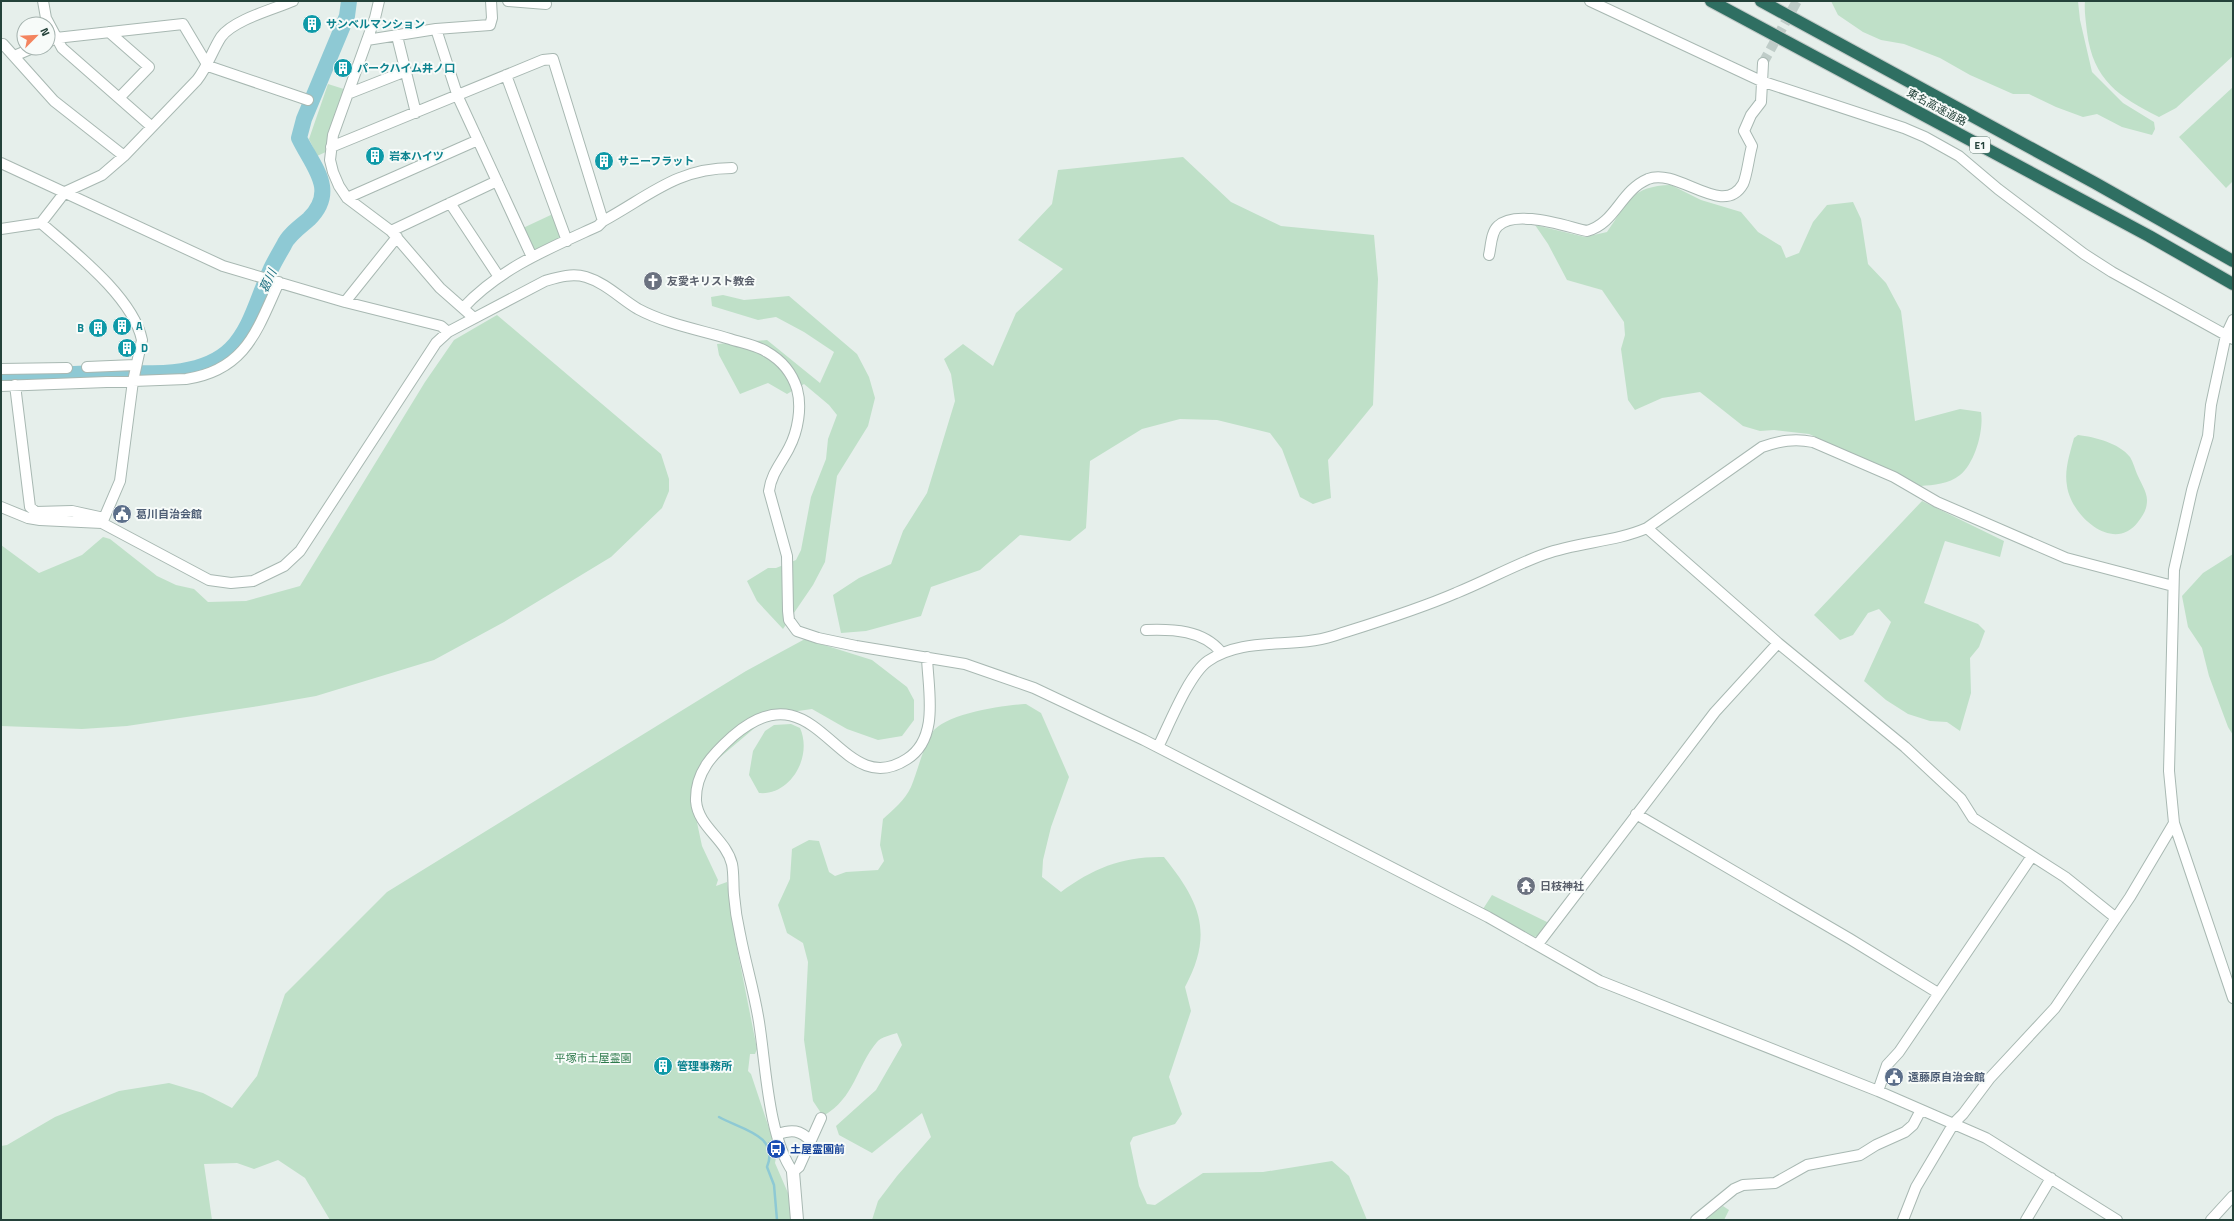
<svg xmlns="http://www.w3.org/2000/svg" width="2234" height="1221" font-family="'Titillium Web','Noto Sans JP',sans-serif">
<rect width="100%" height="100%" fill="#e6efeb"/>
<path fill="#bfe0c8" d="M1831,1H2078L2080,20L2092,72L2123,103L2154,122L2155,129L2152,135L2122,127L2097,114L2083,117L2056,107L2029,94H2013L1970,75L1940,58L1904,44L1881,40L1863,32L1838,15Z
M2085,1H2233V56L2176,108L2159,117C2119,97 2093,80 2087,32C2086,22 2084,11 2085,1Z
M328,84L347,90L328,151L317,156L309,139Z
M2233,87V181L2226,188L2179,137Z
M1183,157L1231,202L1281,226L1374,235L1378,279L1373,405L1328,460L1331,498L1313,504L1300,497L1282,449L1270,433L1217,420L1180,419L1142,429L1090,461L1086,528L1070,541L1020,535L980,570L931,587L921,616L866,631L841,633L833,595L859,578L891,564L903,531L927,493L955,401L951,374L944,359L963,344L993,366L1016,313L1063,269L1018,240L1052,204L1058,170Z
M1671,185L1701,200L1741,212L1758,232L1781,246L1786,258L1799,253L1813,222L1827,205L1853,202L1861,219L1868,264L1886,283L1901,311L1915,421L1960,409L1981,412C1984,430 1975,463 1960,475C1949,484 1933,485 1921,486L1809,434L1774,430L1760,431L1743,426L1700,392L1662,398L1635,410L1628,400L1621,349L1625,335L1624,322L1602,290L1567,280L1548,244L1535,225L1585,237L1607,232C1628,202 1631,186 1671,185Z
M555,213L563,235L561,240L538,252L533,250L523,228Z
M723,295L744,300L789,296L857,354L869,377L875,398L868,426L837,476L825,562L813,585L783,629L757,601L747,581L768,568H776L796,560L801,550L811,497L826,459L828,439L837,415L829,405L804,384L787,394L768,383L740,394L719,355L717,344L767,340L820,383L834,352L804,332L776,317L758,320L712,306L711,297Z
M497,315L661,454L669,479V491L662,508L611,557L504,622L434,660L316,696L259,706L127,726L82,729L1,726V545L39,573L82,555L103,537L110,539L157,576L176,585L194,589L208,602L246,601L300,586L425,382L454,340Z
M2078,435C2095,437 2119,443 2130,457C2133,462 2135,469 2137,474C2140,481 2147,492 2147,500C2147,509 2144,514 2138,522C2114,554 2071,516 2067,486C2064,470 2070,453 2074,438Z
M1922,501L2004,541L2000,557L1945,541L1924,603L1978,624L1985,631L1979,647L1970,658L1971,693L1960,731L1947,722L1930,721L1908,714L1886,700L1864,681L1891,622L1879,609L1868,613L1853,635L1840,640L1814,615Z
M2233,554V735L2228,727L2209,676L2202,648L2188,627L2182,596L2203,573Z
M805,639L872,660L907,687L914,700V720L902,736L878,740L847,729L812,709L770,715L699,775L695,813L702,846L718,880L716,886L727,882L736,943L757,1049L755,1054H750L748,1071L751,1074L777,1152L775,1163L788,1193L793,1220H330L305,1178L278,1160L254,1169L237,1163L204,1164L212,1220H1V1146L7,1145L55,1117L119,1091L169,1083L203,1093L232,1108L257,1076L285,994L387,892L746,671Z
M1026,704L1041,713L1069,777L1051,827L1043,860L1042,877L1061,892C1093,868 1124,856 1164,857C1200,902 1214,933 1185,987L1191,1011L1169,1077L1182,1114L1175,1124L1133,1137L1130,1143L1139,1186L1147,1204L1155,1205L1203,1173L1263,1172L1332,1161L1349,1176L1367,1220H872L878,1201L897,1176L931,1137L922,1113L872,1153L839,1135L836,1126L876,1090L902,1045L897,1033C891,1035 881,1037 877,1042C856,1067 855,1098 823,1116L813,1101L804,1040L808,962L803,943L787,933L778,905L790,879L792,849L809,840L819,841L829,872L835,876L846,872L878,870L884,861L880,845L883,819C893,810 905,800 911,787C918,770 922,750 932,733C943,714 1005,705 1026,704Z
M791,724L800,728C813,757 790,796 759,793L749,775L753,751L765,731L774,725Z
M1492,895L1549,923L1542,935L1534,937L1483,909Z
M1723,1206L1729,1210L1724,1220H1704Z"/>
<g fill="none" stroke-linecap="round" stroke-linejoin="round">
<path stroke="#8ec9d4" stroke-width="2.5" d="M719,1117C740,1129 780,1135 767,1167L774,1185L777,1220"/>
<path stroke="#8ec9d4" stroke-width="16" d="M1,378C33,376 65,374 98,373C139,372 199,381 231,349C251,329 258,297 270,271C274,262 279,254 284,245C288,235 301,226 309,219C338,190 313,167 299,138L304,119L347,16L349,1"/>
<path stroke="#bfccc8" stroke-width="10" stroke-dasharray="10 5" stroke-linecap="butt" d="M1763,63L1797,1"/>
<defs>
<path id="minor" d="M43,1L46,18L62,48L152,127
M379,1L375,18L333,135L330,160L333,172L339,186L347,198L391,231L440,288L474,318
M508,1L546,4
M1590,1L1761,81L1904,128L1925,137L1959,156L1998,189L2084,254L2112,272L2233,339
M436,29L458,97L532,257
M109,32L149,67L119,98
M397,36L416,113
M367,40L436,29L490,25L492,18L491,1
M48,42L56,38L183,24L208,66L308,100
M1,46L3,44L54,101L124,156
M14,56L33,48
M506,75L567,241
M350,93L406,71
M331,147L543,60L553,59L603,221
M1,163L223,266L345,302L441,326L448,332
M347,198L478,140
M450,203L499,277
M41,223C73,251 133,297 142,340L133,381L120,481L102,523
M1,229L41,223L65,192L102,175L124,156L197,80C208,66 212,51 221,37C233,20 274,9 293,1
M391,231L497,181
M1489,255C1491,247 1491,232 1498,226C1516,209 1564,226 1587,231C1616,223 1620,191 1648,179C1678,167 1723,219 1743,184C1747,176 1749,156 1752,146L1744,131L1751,115L1761,102L1763,63
M345,302L397,237
M463,308C500,268 550,248 598,226L603,221C649,196 677,168 732,168
M2233,320L2226,335L2211,405L2208,436L2192,490L2174,570L2169,771L2174,823L2233,998
M87,367L135,365
M1,369L67,368
M15,385L30,507L36,512L72,511L104,518
M1,386L186,379C246,370 257,330 279,282
M1,507L28,518L40,520L102,523L209,580L231,583L253,581L284,566L300,551L436,343L448,332L545,281C559,277 572,273 586,277C606,283 621,299 638,309C666,324 700,330 730,339C742,343 756,345 767,352C781,360 792,373 797,389C802,407 798,431 789,448C782,462 771,474 769,491L787,556L788,611L789,620L797,631L818,638L856,646L965,664L1034,688L1144,740L1488,917L1600,981L1878,1091L1986,1138L2117,1220
M1647,528L1778,643L1905,747L1961,799L1973,818L2065,877L2116,918
M1146,630C1173,629 1203,630 1221,652
M1158,747C1169,725 1189,674 1208,661C1244,636 1292,649 1333,636C1374,623 1417,610 1456,593C1486,581 1514,565 1545,554C1578,542 1615,542 1647,528L1762,447C1780,441 1794,438 1813,442L1894,477L1937,502L2066,558L2173,586
M1636,814L1850,939L1938,993
M1538,944L1715,712L1778,643
M1878,1091L1887,1065L1899,1052L2032,856
M821,1118L799,1167L793,1172C769,1138 766,1070 760,1029C756,997 746,966 740,934C737,921 735,908 734,895C733,885 734,874 732,864C726,839 698,827 696,801C695,772 713,754 733,736C819,662 838,804 907,759C940,738 928,690 927,657
M778,1134C792,1129 800,1130 811,1141
M1696,1220L1734,1189L1743,1185L1775,1183L1807,1165L1860,1155L1876,1145L1905,1132L1913,1125L1921,1110
M1903,1220L1916,1187L1954,1123L1963,1114L1990,1078L2055,1008L2130,897L2174,823
M2026,1220L2051,1178
M2211,1220L2233,1196"/>
<path id="tertiary" d="M793,1172L797,1220"/>
<path id="motorway" d="M1711,1L2149,236L2233,284
M1761,1L2095,183L2233,261"/>
</defs>
<use href="#minor" stroke="#a8b8b2" stroke-width="12"/>
<use href="#tertiary" stroke="#a8b8b2" stroke-width="14"/>
<use href="#motorway" stroke="#c2cac8" stroke-width="14"/>
<use href="#minor" stroke="#fff" stroke-width="10"/>
<use href="#tertiary" stroke="#fff" stroke-width="12"/>
<use href="#motorway" stroke="#2f6f62" stroke-width="12"/>
</g>
<defs>
<symbol id="building-disc" viewBox="-11 -11 22 22"><circle r="9.5" fill="#0f9aa8" stroke="#f7fbf9"/><path d="M-4-6H4V6H1V3H-1V6H-4ZM-2.5-4.3h1.7v1.8h-1.7ZM.8-4.3h1.7v1.8H.8ZM-2.5-1h1.7V.8h-1.7ZM.8-1h1.7V.8H.8Z" fill="#fff"/></symbol>
<symbol id="church-disc" viewBox="-11 -11 22 22"><circle r="9.5" fill="#6b7280" stroke="#f7fbf9"/><path d="M-1.2-6h2.4v3.5h3.3v2.4h-3.3V6h-2.4V-.1h-3.3v-2.4h3.3Z" fill="#fff"/></symbol>
<symbol id="civic-disc" viewBox="-11 -11 22 22"><circle r="9.5" fill="#5c6f8a" stroke="#f7fbf9"/><path d="M-.6-6.5H3V-4.5H.6V-3L4-1V1h2V6H-6V1h2V-1L-.6-3ZM-1.2 2.5V6h2.4V2.5Z" fill="#fff"/></symbol>
<symbol id="temple-disc" viewBox="-11 -11 22 22"><circle r="9.5" fill="#6b7280" stroke="#f7fbf9"/><path d="M0-6L5-2H3V0L6.5 2.5H4V6H1.5V3h-3V6H-4V2.5H-6.5L-3 0V-2H-5Z" fill="#fff"/></symbol>
<symbol id="bus-disc" viewBox="-11 -11 22 22"><circle r="9.5" fill="#1a4fb4" stroke="#f7fbf9"/><path d="M-5-6H5V4H4V6H2V4H-2V6H-4V4H-5ZM-3.5-4V0h7V-4ZM-3.5 1.2v1.5H-2V1.2ZM2 1.2v1.5H3.5V1.2Z" fill="#fff"/></symbol>
</defs>
<g fill-rule="evenodd">
<use href="#building-disc" x="301" y="13" width="22" height="22"/>
<use href="#building-disc" x="332" y="57" width="22" height="22"/>
<use href="#building-disc" x="364" y="145" width="22" height="22"/>
<use href="#building-disc" x="593" y="150" width="22" height="22"/>
<use href="#church-disc" x="642" y="270" width="22" height="22"/>
<use href="#building-disc" x="111" y="315" width="22" height="22"/>
<use href="#building-disc" x="87" y="317" width="22" height="22"/>
<use href="#building-disc" x="116" y="337" width="22" height="22"/>
<use href="#civic-disc" x="111" y="503" width="22" height="22"/>
<use href="#temple-disc" x="1515" y="875" width="22" height="22"/>
<use href="#building-disc" x="652" y="1055" width="22" height="22"/>
<use href="#civic-disc" x="1883" y="1066" width="22" height="22"/>
<use href="#bus-disc" x="765" y="1138" width="22" height="22"/>
</g>
<g text-anchor="middle" stroke-width="4" stroke-linejoin="round" paint-order="stroke">
<rect fill="#f7fbf9" stroke="#637a73" stroke-width="1" x="1970" y="137" width="20" height="16" rx="3"/>
<g font-size="10" font-weight="bold" fill="#24423a">
<text x="1980" y="149">E1</text>
</g>
<g font-size="11" font-weight="bold" fill="#0d838f" stroke="#f7fbf9" text-anchor="start">
<text x="326" y="28">サンベルマンション</text>
<text x="357" y="72">パークハイム井ノ口</text>
<text x="389" y="160">岩本ハイツ</text>
<text x="618" y="165">サニーフラット</text>
<text x="136" y="330">A</text>
<text x="84" y="332" text-anchor="end">B</text>
<text x="141" y="352">D</text>
<text x="677" y="1070">管理事務所</text>
</g>
<g font-size="11" fill="#24423a" stroke="#f7fbf9">
<text transform="translate(1937 107) rotate(28)" y="4">東名高速道路</text>
</g>
<g font-size="11" font-weight="bold" fill="#5b616d" stroke="#f7fbf9" text-anchor="start">
<text x="667" y="285">友愛キリスト教会</text>
<text x="1540" y="890">日枝神社</text>
</g>
<g font-size="11" font-weight="bold" fill="#4e5e75" stroke="#f7fbf9" text-anchor="start">
<text x="136" y="518">葛川自治会館</text>
<text x="1908" y="1081">遠藤原自治会館</text>
</g>
<g font-size="11" fill="#2d7a4b" stroke="#f7fbf9">
<text x="593" y="1062">平塚市土屋霊園</text>
</g>
<g font-size="11" font-weight="bold" fill="#164399" stroke="#f7fbf9" text-anchor="start">
<text x="790" y="1153">土屋霊園前</text>
</g>
<g font-size="12" font-style="italic" fill="#1c6f80" stroke="#f7fbf9">
<text transform="translate(268 281) rotate(-66)" y="4">葛川</text>
</g>
</g>
<rect width="2234" height="1221" fill="none" stroke="#24423a" stroke-width="4"/>
<g transform="translate(36 36) rotate(66)"><circle r="19" fill="#f7fbf9" stroke="#a3b1ad"/>
<path d="M0-3L7 15L0 10L-7 15Z" fill="#f4845f"/>
<text y="-6" font-size="11" font-weight="bold" text-anchor="middle" fill="#24423a">N</text>
</g>
</svg>
